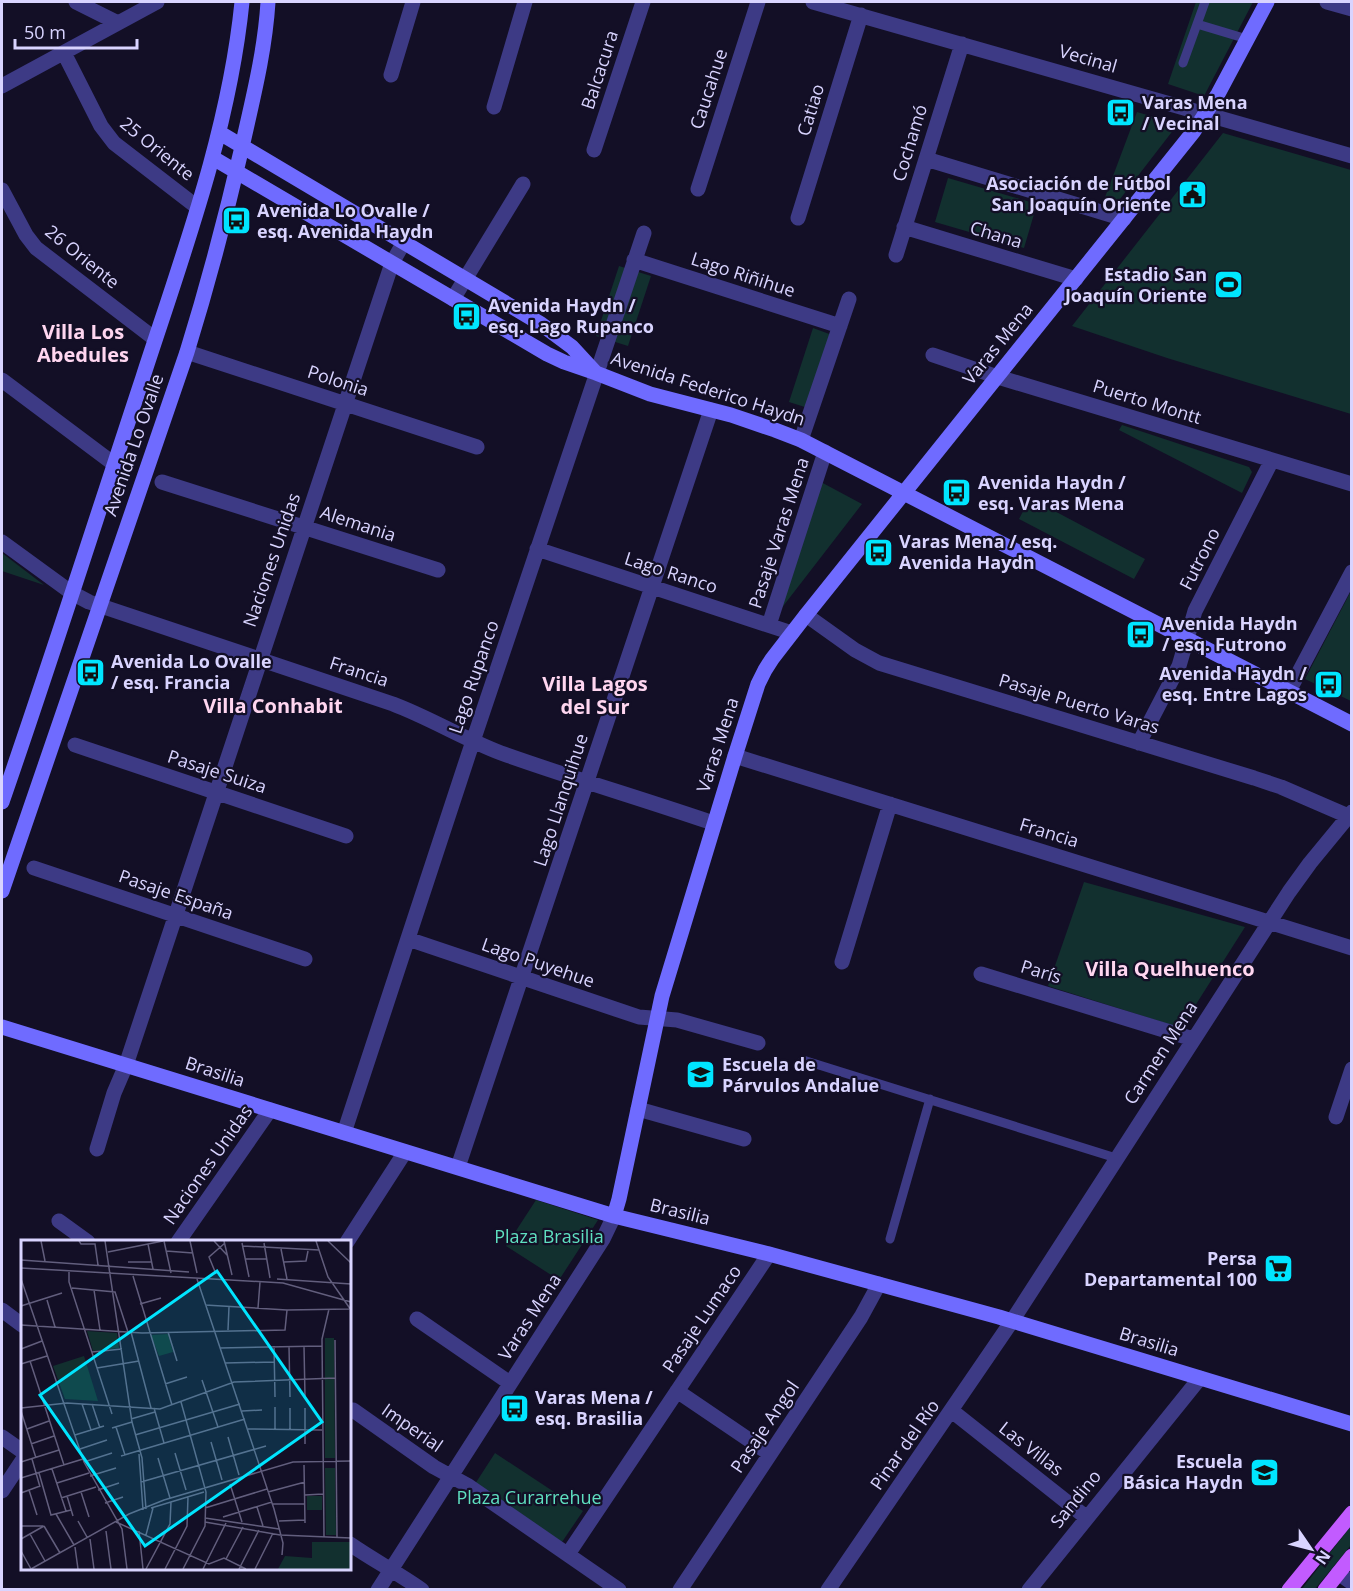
<svg xmlns="http://www.w3.org/2000/svg" width="1353" height="1591" font-family="'Open Sans',sans-serif">
<rect width="100%" height="100%" fill="#130f26"/>
<path fill="#12302f" d="M1196,2H1253L1204,96L1168,84Z
M1137,112L1178,124L1117,203L1104,200Z
M1223,133L1351,170V414L1167,358L1072,326Z
M948,178L1037,204L1024,248L935,222Z
M619,266L651,276L628,346L596,336Z
M813,328L832,335L808,408L789,402Z
M1122,425L1249,467L1252,472L1242,493L1119,430Z
M819,481L862,504L774,618Z
M1030,498L1145,559L1134,579L1019,519Z
M2,553L44,585L2,571Z
M1351,591V701L1305,679Z
M1084,882L1245,927L1181,1028L1048,986Z
M536,1200L598,1220L559,1280L506,1246Z
M495,1453L583,1511L562,1542L475,1484Z
M1351,1526V1545L1315,1589L1301,1590Z"/>
<g fill="none" stroke-linecap="round" stroke-linejoin="round">
<path stroke="#3d3a85" stroke-width="9" d="M1197,24L1247,39
M1183,63L1205,2
M803,1060L1116,1158
M890,1239L930,1099"/>
<path stroke="#3d3a85" stroke-width="15" d="M76,2L118,23
M813,2L1352,156
M1327,2L1352,9
M64,53L101,126L114,143L197,207
M391,75L413,2
M2,86L157,2
M494,107L525,2
M594,150L643,2
M926,159L1124,219
M698,189L758,2
M2,190L26,235L36,248L155,339
M798,218L861,15
M904,227L1076,279
M896,255L962,44
M634,260L840,326
M453,299L523,184
M187,352L477,447
M933,355L998,377L1352,484
M2,380L114,464
M801,440L849,299
M162,482L438,570
M2,542L72,593L89,602L393,704C430,718 464,739 501,753C571,778 643,799 713,823
M537,549L792,633
M806,615L855,650L879,663L1254,778L1281,787L1348,816
M769,625L825,452
M1289,691L1352,572
M1139,743L1179,666L1195,611L1272,460
M75,745L346,836
M735,756L1352,948
M34,868L305,959
M408,939L639,1017L677,1020L758,1043
M842,962L890,804
M981,974L1193,1039
M638,1109L744,1139
M1336,1117L1352,1069
M344,1133L468,756L644,233
M97,1149L114,1093L126,1065L392,263L404,242
M458,1167L711,410
M59,1221L88,1242
M178,1242L270,1110
M347,1242L405,1152
M2,1310L22,1325
M417,1319L510,1383
M677,1391L770,1454
M353,1410L434,1467L467,1485L619,1590
M952,1411L1087,1518
M2,1437L22,1451
M2,1491L22,1461
M350,1544C373,1560 398,1573 422,1590
M568,1554L769,1254
M1338,1573L1352,1583
M378,1590L603,1239L614,1216
M680,1590L861,1317L879,1284
M828,1590L1012,1321L1289,892L1310,863L1352,812
M1029,1590L1200,1378"/>
<path stroke="#6f6bff" stroke-width="15" d="M220,133L541,324L572,347L596,373
M213,158L547,354L564,362L596,373L650,394L731,415L775,430L801,440L1352,724
M2,802C51,661 96,519 143,377C183,254 229,131 242,2
M2,891L187,352C208,284 226,216 242,147C253,98 265,51 268,2
M2,1027L614,1216L769,1254L999,1317L1352,1424
M614,1216L619,1199L662,996L735,756L758,684L765,670L772,659L806,615L1194,131L1218,94L1267,2"/>
<path stroke="#c25bff" stroke-width="15" d="M1289,1590L1352,1513
M1325,1590L1352,1556"/>
</g>
<defs>
<symbol id="bus-square" viewBox="-11 -11 22 22"><rect x="-9" y="-9" width="18" height="18" rx="4" fill="#00e5ff" stroke="#130f26"/><path d="M-5-6H5V4H4V6H2V4H-2V6H-4V4H-5ZM-3.5-4V0h7V-4ZM-3.5 1.2v1.5H-2V1.2ZM2 1.2v1.5H3.5V1.2Z" fill="#111"/></symbol>
<symbol id="civic-square" viewBox="-11 -11 22 22"><rect x="-9" y="-9" width="18" height="18" rx="4" fill="#00e5ff" stroke="#130f26"/><path d="M-.6-6.5H3V-4.5H.6V-3L4-1V1h2V6H-6V1h2V-1L-.6-3ZM-1.2 2.5V6h2.4V2.5Z" fill="#111"/></symbol>
<symbol id="stadium-square" viewBox="-11 -11 22 22"><rect x="-9" y="-9" width="18" height="18" rx="4" fill="#00e5ff" stroke="#130f26"/><path d="M0-5a6.5 5 0 1 0 0 10a6.5 5 0 1 0 0-10ZM-3.5-1.8h7v3.6h-7Z" fill="#111"/></symbol>
<symbol id="school-square" viewBox="-11 -11 22 22"><rect x="-9" y="-9" width="18" height="18" rx="4" fill="#00e5ff" stroke="#130f26"/><path d="M0-5L7-2L0 1L-7-2ZM-4 1L0 2.5L4 1V4Q0 6-4 4Z" fill="#111"/></symbol>
<symbol id="supermarket-square" viewBox="-11 -11 22 22"><rect x="-9" y="-9" width="18" height="18" rx="4" fill="#00e5ff" stroke="#130f26"/><path d="M-6-5.5h2.5l.6 2H6L4.5 2H-2.5L-4.4-4H-6ZM-1.5 3.2a1.3 1.3 0 1 0 .1 0ZM3 3.2a1.3 1.3 0 1 0 .1 0Z" fill="#111"/></symbol>
</defs>
<g fill-rule="evenodd">
<use href="#bus-square" x="1104" y="96" width="33" height="33"/>
<use href="#civic-square" x="1176" y="178" width="33" height="33"/>
<use href="#bus-square" x="220" y="204" width="33" height="33"/>
<use href="#stadium-square" x="1212" y="268" width="33" height="33"/>
<use href="#bus-square" x="450" y="300" width="33" height="33"/>
<use href="#bus-square" x="940" y="476" width="33" height="33"/>
<use href="#bus-square" x="862" y="536" width="33" height="33"/>
<use href="#bus-square" x="1124" y="618" width="33" height="33"/>
<use href="#bus-square" x="74" y="656" width="33" height="33"/>
<use href="#bus-square" x="1312" y="668" width="33" height="33"/>
<use href="#school-square" x="684" y="1058" width="33" height="33"/>
<use href="#supermarket-square" x="1262" y="1252" width="33" height="33"/>
<use href="#bus-square" x="498" y="1392" width="33" height="33"/>
<use href="#school-square" x="1248" y="1456" width="33" height="33"/>
</g>
<g text-anchor="middle" stroke-width="4.5" stroke-linejoin="round" paint-order="stroke">
<g font-size="18" fill="#d9d4ff" stroke="#130f26">
<text transform="translate(1088 59) rotate(16)" y="6">Vecinal</text>
<text transform="translate(600 70) rotate(-72)" y="6">Balcacura</text>
<text transform="translate(709 89) rotate(-72)" y="6">Caucahue</text>
<text transform="translate(811 110) rotate(-73)" y="6">Catiao</text>
<text transform="translate(910 143) rotate(-73)" y="6">Cochamó</text>
<text transform="translate(157 149) rotate(39)" y="6">25 Oriente</text>
<text transform="translate(996 235) rotate(17)" y="6">Chana</text>
<text transform="translate(82 257) rotate(39)" y="6">26 Oriente</text>
<text transform="translate(743 275) rotate(18)" y="6">Lago Riñihue</text>
<text transform="translate(998 344) rotate(-51)" y="6">Varas Mena</text>
<text transform="translate(338 381) rotate(18)" y="6">Polonia</text>
<text transform="translate(708 389) rotate(18)" y="6">Avenida Federico Haydn</text>
<text transform="translate(1147 402) rotate(17)" y="6">Puerto Montt</text>
<text transform="translate(134 445) rotate(-71)" y="6">Avenida Lo Ovalle</text>
<text transform="translate(358 524) rotate(18)" y="6">Alemania</text>
<text transform="translate(779 533) rotate(-72)" y="6">Pasaje Varas Mena</text>
<text transform="translate(1200 559) rotate(-63)" y="6">Futrono</text>
<text transform="translate(272 560) rotate(-71)" y="6">Naciones Unidas</text>
<text transform="translate(671 573) rotate(18)" y="6">Lago Ranco</text>
<text transform="translate(359 672) rotate(18)" y="6">Francia</text>
<text transform="translate(474 677) rotate(-71)" y="6">Lago Rupanco</text>
<text transform="translate(1079 704) rotate(17)" y="6">Pasaje Puerto Varas</text>
<text transform="translate(718 745) rotate(-72)" y="6">Varas Mena</text>
<text transform="translate(217 772) rotate(18)" y="6">Pasaje Suiza</text>
<text transform="translate(561 800) rotate(-72)" y="6">Lago Llanquihue</text>
<text transform="translate(1049 833) rotate(17)" y="6">Francia</text>
<text transform="translate(176 895) rotate(19)" y="6">Pasaje España</text>
<text transform="translate(538 963) rotate(19)" y="6">Lago Puyehue</text>
<text transform="translate(1041 972) rotate(17)" y="6">París</text>
<text transform="translate(1161 1053) rotate(-57)" y="6">Carmen Mena</text>
<text transform="translate(215 1072) rotate(18)" y="6">Brasilia</text>
<text transform="translate(208 1165) rotate(-55)" y="6">Naciones Unidas</text>
<text transform="translate(680 1212) rotate(14)" y="6">Brasilia</text>
<text transform="translate(530 1317) rotate(-57)" y="6">Varas Mena</text>
<text transform="translate(702 1319) rotate(-56)" y="6">Pasaje Lumaco</text>
<text transform="translate(1149 1342) rotate(17)" y="6">Brasilia</text>
<text transform="translate(765 1427) rotate(-56)" y="6">Pasaje Angol</text>
<text transform="translate(412 1428) rotate(35)" y="6">Imperial</text>
<text transform="translate(905 1445) rotate(-55)" y="6">Pinar del Río</text>
<text transform="translate(1031 1449) rotate(38)" y="6">Las Villas</text>
<text transform="translate(1076 1499) rotate(-51)" y="6">Sandino</text>
</g>
<g font-size="18" font-weight="bold" fill="#d9d4ff" stroke="#130f26" text-anchor="start">
<text x="1142" y="109">Varas Mena<tspan x="1142" dy="21">/ Vecinal</tspan></text>
<text x="1171" y="190" text-anchor="end">Asociación de Fútbol<tspan x="1171" dy="21">San Joaquín Oriente</tspan></text>
<text x="257" y="217">Avenida Lo Ovalle /<tspan x="257" dy="21">esq. Avenida Haydn</tspan></text>
<text x="1207" y="281" text-anchor="end">Estadio San<tspan x="1207" dy="21">Joaquín Oriente</tspan></text>
<text x="488" y="312">Avenida Haydn /<tspan x="488" dy="21">esq. Lago Rupanco</tspan></text>
<text x="978" y="489">Avenida Haydn /<tspan x="978" dy="21">esq. Varas Mena</tspan></text>
<text x="899" y="548">Varas Mena / esq.<tspan x="899" dy="21">Avenida Haydn</tspan></text>
<text x="1162" y="630">Avenida Haydn<tspan x="1162" dy="21">/ esq. Futrono</tspan></text>
<text x="111" y="668">Avenida Lo Ovalle<tspan x="111" dy="21">/ esq. Francia</tspan></text>
<text x="1307" y="680" text-anchor="end">Avenida Haydn /<tspan x="1307" dy="21">esq. Entre Lagos</tspan></text>
<text x="722" y="1071">Escuela de<tspan x="722" dy="21">Párvulos Andalue</tspan></text>
<text x="1257" y="1265" text-anchor="end">Persa<tspan x="1257" dy="21">Departamental 100</tspan></text>
<text x="535" y="1404">Varas Mena /<tspan x="535" dy="21">esq. Brasilia</tspan></text>
<text x="1243" y="1468" text-anchor="end">Escuela<tspan x="1243" dy="21">Básica Haydn</tspan></text>
</g>
<g font-size="18" fill="#5fe0c0" stroke="#130f26">
<text x="549" y="1243">Plaza Brasilia</text>
<text x="529" y="1504">Plaza Curarrehue</text>
</g>
<g font-size="20" font-weight="bold" fill="#ffd6f0" stroke="#130f26">
<text x="83" y="339">Villa Los<tspan x="83" dy="23">Abedules</tspan></text>
<text x="595" y="691">Villa Lagos<tspan x="595" dy="23">del Sur</tspan></text>
<text x="273" y="713">Villa Conhabit</text>
<text x="1170" y="976">Villa Quelhuenco</text>
</g>
</g>
<g transform="translate(21 1240)">
<rect width="330" height="330" fill="#130f26"/>
<path d="M66,91L96,93L98,108L72,111ZM147,94L152,112L138,116L130,95ZM304,98H313L314,218H304ZM63,116L77,161L44,159L32,126ZM304,228H314L315,295H305ZM286,256H301V270H286ZM291,302H330V329H257L264,316L291,318Z" fill="#12302f"/>
<path fill="none" stroke="#625e7d" stroke-width="1.5" d="M20,1L24,21M58,1L60,4H74L77,25M84,1L111,182L121,218L125,269M143,1L150,33M169,1L176,33M193,1L206,15M203,1L211,35M295,1L307,37L330,70M307,1L330,23M221,3L228,37M243,3L249,38M127,4L132,29M222,6L298,10M260,9L266,39M145,11L172,13M87,12L142,1M225,19H246M0,20L168,32M107,22H131M263,22L285,21L287,11M0,28L262,43L330,62M48,32V42L91,174M195,34L188,17L204,3M112,36L151,165M0,39L63,222L101,289L106,329M176,39L253,269L262,303L261,315M256,39L330,44M51,48L94,52L107,92M73,50L79,90M26,60L34,87M119,64L140,58M184,65L266,70L328,69M0,66L41,53M237,68L239,42M0,85L121,93L264,90L266,70M207,90L208,67M110,92L130,168M147,92L156,121M314,100L316,298M253,106L254,157M268,106L269,157M283,106L284,157M199,108L301,106M0,109L21,101M71,112L101,109M9,121L43,225M204,123L253,122M0,124L26,116M76,128L118,121M181,140L197,187M144,144L166,137M160,162L185,252L184,286L162,329M61,164L70,190M71,164L79,188M254,167V189M0,168L46,163L139,169L213,142L314,138M133,168L143,203M269,168V189M284,168V204M0,171L15,218M221,171L241,170M110,179L134,172M95,187L104,215M91,188L111,182M6,189L28,181M227,189L301,190M54,195L83,186M114,195L219,164M207,197L218,235M190,202L201,240M10,204L33,196M59,209L86,200M154,213L165,250M118,214L122,270M100,216L224,179M137,218L149,258M11,219L19,247M0,222L38,210M63,222L91,213M283,225L284,283M31,229L45,271M18,233L30,275L50,270M69,236L95,228M0,238L62,219M120,242L245,206M36,243L68,233M209,244L221,282M8,250L16,275M77,250L98,243M60,252L68,277M247,252L284,242M0,253L19,246M284,255L302,254M46,256L52,276M40,258L75,247M84,263L102,257M251,264H284M236,267L242,286M130,268L183,252M184,268L246,249M35,274L53,305M202,277L251,262M184,278L258,289M57,281L66,297M258,281L284,280M95,282L188,324L203,318L225,329M184,282L259,295L330,298M0,286H22M23,286L39,313M85,291L90,329M118,291L122,329M9,294L24,321M125,295L132,268M303,297L301,99L308,69M0,299L23,286M69,299L73,329M54,307L57,329M0,311L10,329M205,319L222,287M10,329L108,274L143,260L272,222L330,221M125,329L149,284L150,262M144,329L166,286L167,257M182,329L205,283M218,329L238,290M234,329L252,293"/>
<path fill="#00e5ff" fill-opacity="0.15" stroke="#00e5ff" stroke-width="3" d="M196,31L301,182L124,306L19,155Z"/>
<rect width="330" height="330" fill="none" stroke="#d9d4ff" stroke-width="3"/>
</g>
<rect width="1353" height="1591" fill="none" stroke="#d9d4ff" stroke-width="6"/>
<g transform="translate(1311 1549) rotate(125)" stroke="#130f26" stroke-width="4.5" paint-order="stroke">
<path d="M0-4.5L10 22L0 15L-10 22Z" fill="#d9d4ff"/>
<text y="-9" font-size="16" font-weight="bold" text-anchor="middle" fill="#d9d4ff">N</text>
</g>
<path d="M15 39v9h122v-9" fill="none" stroke="#d9d4ff" stroke-width="3"/>
<text x="24" y="39" font-size="18" fill="#d9d4ff" stroke="#130f26" stroke-width="4.5" paint-order="stroke">50 m</text>
</svg>
